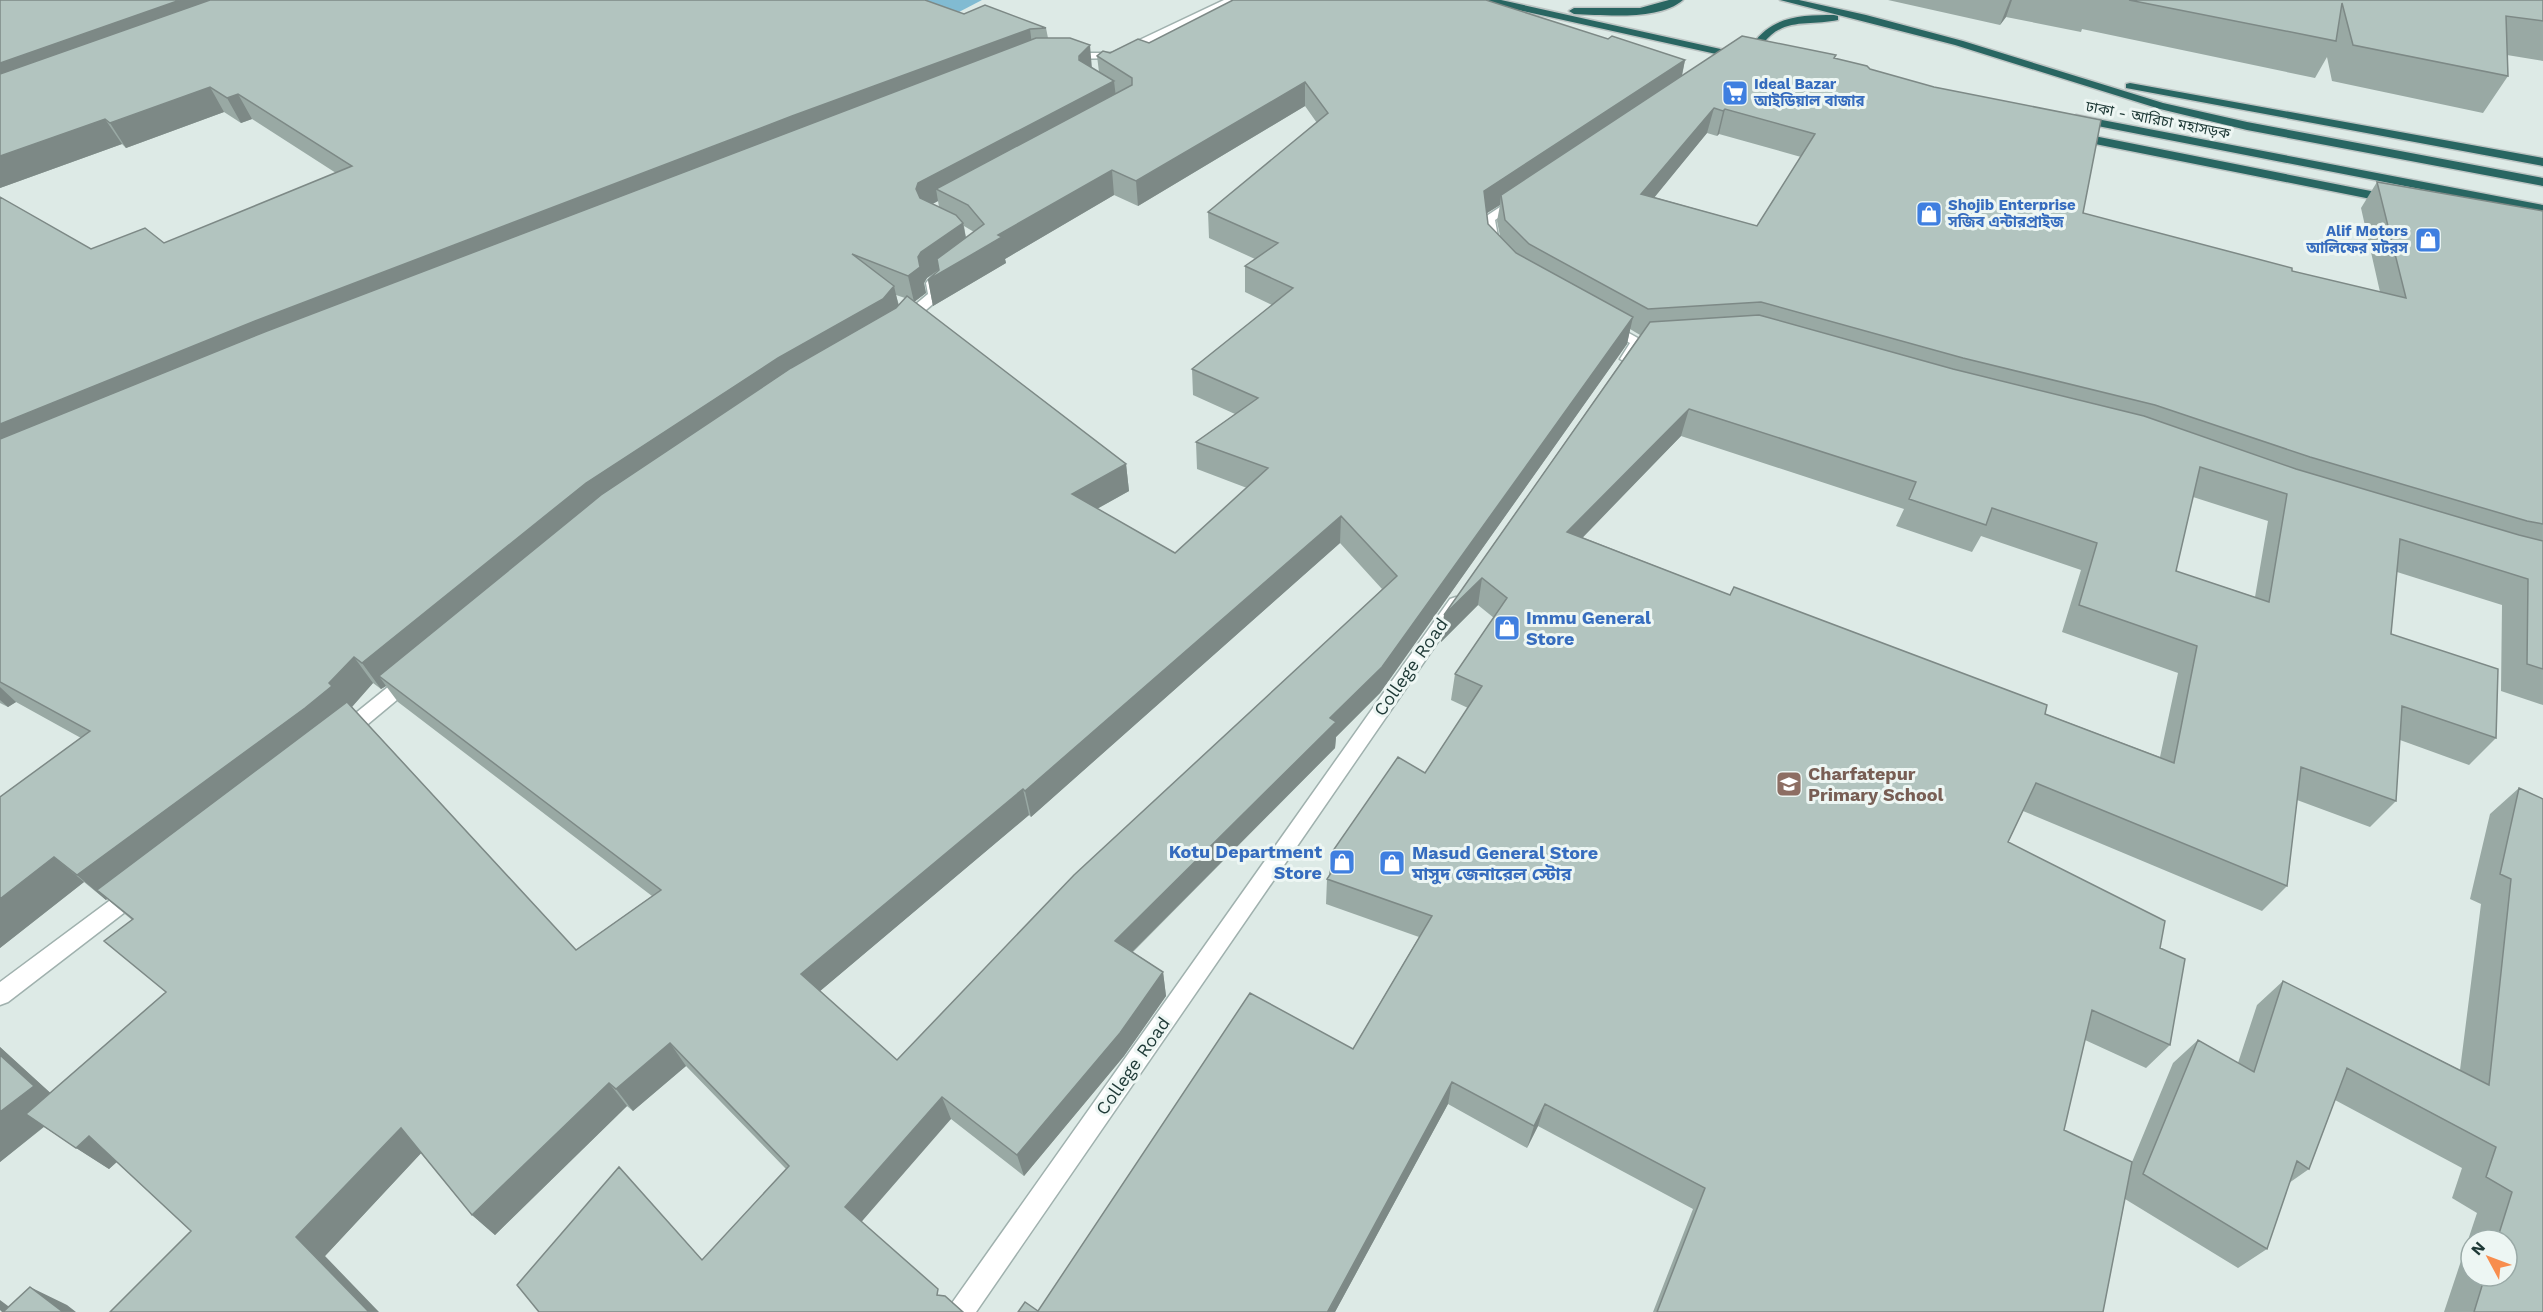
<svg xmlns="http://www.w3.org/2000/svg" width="2543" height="1312" font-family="'Work Sans','Noto Sans Bengali',sans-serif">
<rect width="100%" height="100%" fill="#ddeae6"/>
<path fill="#81bbd2" d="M920,0H982L959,12Z"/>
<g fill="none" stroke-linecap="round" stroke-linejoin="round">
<defs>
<path id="minor" d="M1224,0H1237L1118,58L1066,59L1060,56L1066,53H1112Z
M1518,195L1522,196L1524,199L1522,202L1495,220L1500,248L1493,252L1488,251L1482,219Z
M938,274L945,278L940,284L942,295L940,298L907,326H897L895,323L897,320L928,294L926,283L933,275Z
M1607,321L1645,342L1632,362L1627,363L1620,359L1630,343L1602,328L1600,325Z
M1456,597L1462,599L1465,603L1462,607L976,1312H948L952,1303L1450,599Z
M410,672L416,674L419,679L416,684L350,739L343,741L336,739L334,734L336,729L404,674Z
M135,884L142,887L145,893L142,899L8,1002L0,1005V982L128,887Z"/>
<path id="highway" d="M1482,0H1501L1743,54L1749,57L1743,60L1487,3Z
M1669,0H1683C1659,21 1605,15 1574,14L1569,11L1574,8H1640Z
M1780,0H1799L1866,15L1963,41L2163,103L2247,122L2543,178V186L2247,130L2160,109L1955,45Z
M1834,15L1838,16V20C1810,26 1782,17 1763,44L1769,54L1775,57L1773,59L1761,58L1753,44C1772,16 1802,15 1834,15Z
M2130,83L2543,158V166L2126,88V84Z
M2076,115L2543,205V213L2072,121L2070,119Z
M2074,132L2391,195L2397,199L2391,203L2070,139L2068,136Z"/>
</defs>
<use href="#minor" stroke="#a0b1ae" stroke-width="3"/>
<use href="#highway" stroke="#bcc4c3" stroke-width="3"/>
<use href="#minor" fill="#fff" fill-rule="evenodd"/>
<use href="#highway" fill="#296662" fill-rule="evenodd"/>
</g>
<path fill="#99a9a4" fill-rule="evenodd" d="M0,0L964,14L1046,28L1048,38L1099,72L1097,56L1149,43L1608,39L1685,60L1682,76L1835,58L1870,69L2083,213L2292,271L2380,292L2361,208L2377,182L2543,211V705L2501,691L2502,605L2397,572L2391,634L2496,738L2469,765L2400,740L2396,801L2370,827L2297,800L2287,886L2262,911L2023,811L2008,842L2160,948L2170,1045L2146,1068L2085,1040L2064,1130L2132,1162L2173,1063L2198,1040L2238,1063L2257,1005L2283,981L2460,1070L2481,904L2470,899L2490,814L2519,788L2543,1312H2444L2477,1213L2452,1198L2462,1168L2335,1100L2309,1169L2289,1183L2267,1249L2238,1268L2125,1199L2103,1312H1653L1693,1209L1538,1126L1527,1148L1448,1104L1335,1312H1018L1038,1311L1353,1049L1419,937L1326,904L1327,879L1329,875L1330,855L1425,773L1468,708L1451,700L1455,674L1494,618L1478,605L1441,642L1444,615L1640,335L1630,329L1627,344L1380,693L1336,737L1335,748L1133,952L1163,972L1166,996L1124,1056L1024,1176L951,1119L702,1260L786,1169L686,1066L633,1111L627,1106L495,1235L472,1215L421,1153L325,1256L191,1231L117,1162L109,1169L44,1127L0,1162V1047L50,1093L166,992L132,920L107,899L106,900L84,882L0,948V797L81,738L16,702L8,707L0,703V197L91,249L164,243L336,173L252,119L241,123L224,112L126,148L122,144L0,188ZM1305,106L1317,123L1208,212L1209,238L1255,259L1245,266V292L1272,305L1192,369L1193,395L1235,414L1196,442L1197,469L1247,488L1175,553L1097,509L1129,491L1126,464L914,302L926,293L924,283L927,278L939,270L928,280L933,306L1006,263L1005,259L1114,195L1138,206ZM1707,133L1717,136L1719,134L1801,157L1757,226L1654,197ZM938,201L939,207L932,204ZM1500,205L1497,221L1500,236L1488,224L1486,213ZM964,226L974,232L966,238ZM896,295L905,298L899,305ZM1681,436L1904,509L1896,526L1972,552L1981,536L2081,570L2062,632L2178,673L2160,757L1730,595L1582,537ZM2193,497L2268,521L2255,597L2176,571ZM1340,543L1382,589L897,1060L820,991L1029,815L1031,817ZM373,683L381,689L386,686L398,702L652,896L576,950L352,707ZM2471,1240H2507V1276H2471Z
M1888,0H2543V61L2507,55L2508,76L2483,113L2332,81L2327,57L2315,78L2082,29L2081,32L2006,17L2000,25Z"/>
<path fill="#7d8986" d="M180,0H259L0,93V63Z
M2010,0H2012L2006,17L2000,25Z
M1030,29L1033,53L0,461V424L255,321L792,116Z
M1090,45L1092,69L1081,80L1079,56Z
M1685,60L1680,84L1501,195L1500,205L1481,217L1484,191Z
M1114,81L1117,106L936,189L938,201L923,209L916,189L918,183Z
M1305,82V106L1138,206L1136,181Z
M210,87L224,112L126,148L110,123Z
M238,94L252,119L241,123L227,98Z
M1714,108L1707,133L1636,220L1641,194Z
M1725,109L1719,134L1717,136L1723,111Z
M105,119L122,144L0,188V156Z
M1112,170L1114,195L1005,259L1006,263L933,306L928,280L998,235Z
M963,223L968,249L927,278L924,283L926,293L914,302L908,276L921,252Z
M894,286L900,312L379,676L386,686L381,689L362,663L586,483L778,358Z
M1633,317L1627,344L1380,693L1336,737L1335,748L1119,965L1115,941Z
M1689,409L1681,436L1562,559L1567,532Z
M1126,464L1129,491L1075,521L1072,494Z
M1341,516L1340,543L1031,817L1025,791Z
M1482,578L1478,605L1441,642L1444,615Z
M354,657L373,683L350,709L97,890L107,899L106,900L77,875L329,683Z
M0,687L16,702L8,707L0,700Z
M1023,789L1029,815L813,997L801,974Z
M54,857L84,882L0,948V899Z
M1163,972L1166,996L1124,1056L1024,1176L1017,1155Z
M670,1043L686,1066L633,1111L616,1089Z
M0,1047L67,1108L0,1162Z
M1452,1082L1448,1104L1335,1312H1328Z
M609,1083L627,1106L495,1235L472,1215Z
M942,1097L951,1119L857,1227L845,1207Z
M1545,1104L1538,1126L1527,1148L1534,1126Z
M401,1128L425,1149L325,1256L379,1312H369L296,1237Z
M89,1136L122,1157L109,1169L76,1148Z
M30,1287L67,1305L76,1312H63Z
M0,1300L16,1312H2L0,1310Z"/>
<path fill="#b2c4bf" stroke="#7d8986" stroke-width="1.5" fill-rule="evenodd" d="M0,0H180L0,63Z
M210,0H925L964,14L985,5L1046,28L1030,29L792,116L255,321L0,424V197L91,249L145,228L164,243L352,166L238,94L227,98L210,87L110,123L105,119L0,156V74Z
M1233,0H1486L1608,39L1612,36L1685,60L1484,191L1488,224L1516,253L1633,317L1382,667L1330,718L1336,722L1115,941L1163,972L1120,1033L1017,1155L942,1097L845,1207L938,1289L937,1295L945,1296L963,1312H539L517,1285L619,1167L702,1260L789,1166L670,1043L616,1089L609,1083L472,1215L401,1128L296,1237L369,1312H110L191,1231L89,1136L76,1148L26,1114L166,992L104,941L133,919L97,890L347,702L576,950L661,890L379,676L601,495L791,368L896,308L907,296L1126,464L1072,494L1175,553L1268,468L1196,442L1258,398L1192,369L1293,288L1245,266L1278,243L1208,212L1328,113L1305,82L1136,181L1112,170L998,235L1002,237L928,280L939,270L937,259L984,224L968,205L936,189L1132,85V78L1097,56L1103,51L1110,53L1138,39L1149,43ZM1341,516L1397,576L1074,875L897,1060L801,974L1023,789L1025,791Z
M2129,0H2543V21L2506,16L2508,76L2353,45L2342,3L2336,41Z
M1742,36L1836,55L1834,58L1867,66L1870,69L1934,87L2101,120L2083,213L2292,268V271L2406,298L2377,182L2543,211V524L2527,521L2310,457L2155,405L1963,358L1761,302L1648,309L1529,244L1505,220L1501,195ZM1714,108L1723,111L1725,109L1815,134L1757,226L1641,194Z
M1036,38H1070L1090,45L1079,56V60L1114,81L918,183L916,189L920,198L956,215L963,223L921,252L918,257L920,267L908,276L852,254L894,286L883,299L778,358L586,483L362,663L354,657L329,683L332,686L305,708L77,875L54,857L0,899V797L90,731L0,682V439L267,331Z
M1759,315L1953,369L2144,416L2296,469L2519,535L2543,541V669L2527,664L2528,579L2400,539L2391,634L2498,669L2496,738L2402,706L2396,801L2301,767L2287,886L2036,783L2008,842L2165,921L2160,948L2185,959L2170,1045L2092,1010L2064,1130L2132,1162L2103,1312H1657L1705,1188L1545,1104L1534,1126L1452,1082L1328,1311L1330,1312H1018L1025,1302L1038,1311L1250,993L1353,1049L1432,916L1327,879L1339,861L1330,855L1398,757L1425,773L1482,686L1455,674L1507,598L1482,578L1444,615L1650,322ZM1689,409L1916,482L1909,499L1986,525L1992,508L2097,543L2079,605L2197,646L2174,763L2045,714L2047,705L1734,587L1730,595L1567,532ZM2200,467L2287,494L2269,602L2176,571Z
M2519,788L2543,799V1312H2474L2485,1276H2507V1240H2497L2512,1192L2486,1177L2496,1147L2347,1068L2309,1169L2297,1161L2267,1249L2143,1174L2198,1040L2254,1072L2283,981L2489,1085L2511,879L2500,874Z
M0,1055L34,1086L0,1112Z
M30,1287L63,1312H3Z"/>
<defs>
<symbol id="supermarket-square" viewBox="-11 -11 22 22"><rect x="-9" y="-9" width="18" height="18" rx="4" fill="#3f7fe0" stroke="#edf6f3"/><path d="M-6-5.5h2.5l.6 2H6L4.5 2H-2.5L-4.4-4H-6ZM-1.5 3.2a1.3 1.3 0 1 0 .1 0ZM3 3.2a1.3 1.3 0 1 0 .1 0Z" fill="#fff"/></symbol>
<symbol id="shop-square" viewBox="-11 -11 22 22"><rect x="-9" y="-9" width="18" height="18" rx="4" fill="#3f7fe0" stroke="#edf6f3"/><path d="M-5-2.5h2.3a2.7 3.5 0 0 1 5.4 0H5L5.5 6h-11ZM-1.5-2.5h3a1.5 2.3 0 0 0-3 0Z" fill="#fff"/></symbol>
<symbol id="school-square" viewBox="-11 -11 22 22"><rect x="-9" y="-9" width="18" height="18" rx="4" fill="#8d6e63" stroke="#edf6f3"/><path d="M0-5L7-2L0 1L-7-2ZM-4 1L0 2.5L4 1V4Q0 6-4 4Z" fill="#fff"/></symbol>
</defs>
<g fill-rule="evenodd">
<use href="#supermarket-square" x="1720" y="78" width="30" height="30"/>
<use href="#shop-square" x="1914" y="199" width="30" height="30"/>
<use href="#shop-square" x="2413" y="225" width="30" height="30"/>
<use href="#shop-square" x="1492" y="613" width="30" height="30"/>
<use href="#school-square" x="1774" y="769" width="30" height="30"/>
<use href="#shop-square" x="1327" y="847" width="30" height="30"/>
<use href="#shop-square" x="1377" y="848" width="30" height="30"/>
</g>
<g text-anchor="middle" stroke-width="6" stroke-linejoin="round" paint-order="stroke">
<g font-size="15" font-weight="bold" fill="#366cbe" stroke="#edf6f3" text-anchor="start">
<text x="1754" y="89">Ideal Bazar<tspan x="1754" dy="17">আইডিয়াল বাজার</tspan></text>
<text x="1948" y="210">Shojib Enterprise<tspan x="1948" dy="17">সজিব এন্টারপ্রাইজ</tspan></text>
<text x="2408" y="236" text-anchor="end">Alif Motors<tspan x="2408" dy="17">আলিফের মটরস</tspan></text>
</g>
<g font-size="15" fill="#1e3936" stroke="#edf6f3">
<text transform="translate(2158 120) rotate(11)" y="5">ঢাকা - আরিচা মহাসড়ক</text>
</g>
<g font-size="18" font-weight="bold" fill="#366cbe" stroke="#edf6f3" text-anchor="start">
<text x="1526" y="624">Immu General<tspan x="1526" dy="21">Store</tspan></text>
<text x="1322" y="858" text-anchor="end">Kotu Department<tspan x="1322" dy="21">Store</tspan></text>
<text x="1412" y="859">Masud General Store<tspan x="1412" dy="21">মাসুদ জেনারেল স্টোর</tspan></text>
</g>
<g font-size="18" fill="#1e3936" stroke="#edf6f3">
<text transform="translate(1411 667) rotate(-55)" y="6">College Road</text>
<text transform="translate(1133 1066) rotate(-55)" y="6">College Road</text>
</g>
<g font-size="18" font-weight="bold" fill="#785e54" stroke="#edf6f3" text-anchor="start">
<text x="1808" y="780">Charfatepur<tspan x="1808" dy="21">Primary School</tspan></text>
</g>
</g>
<g transform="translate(2489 1258) rotate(311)"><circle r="28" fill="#edf6f3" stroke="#9aaaa7" stroke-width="1.5"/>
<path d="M0-4.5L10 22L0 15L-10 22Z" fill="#f88d4d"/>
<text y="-9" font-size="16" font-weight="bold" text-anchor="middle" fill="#1e3936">N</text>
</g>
</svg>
